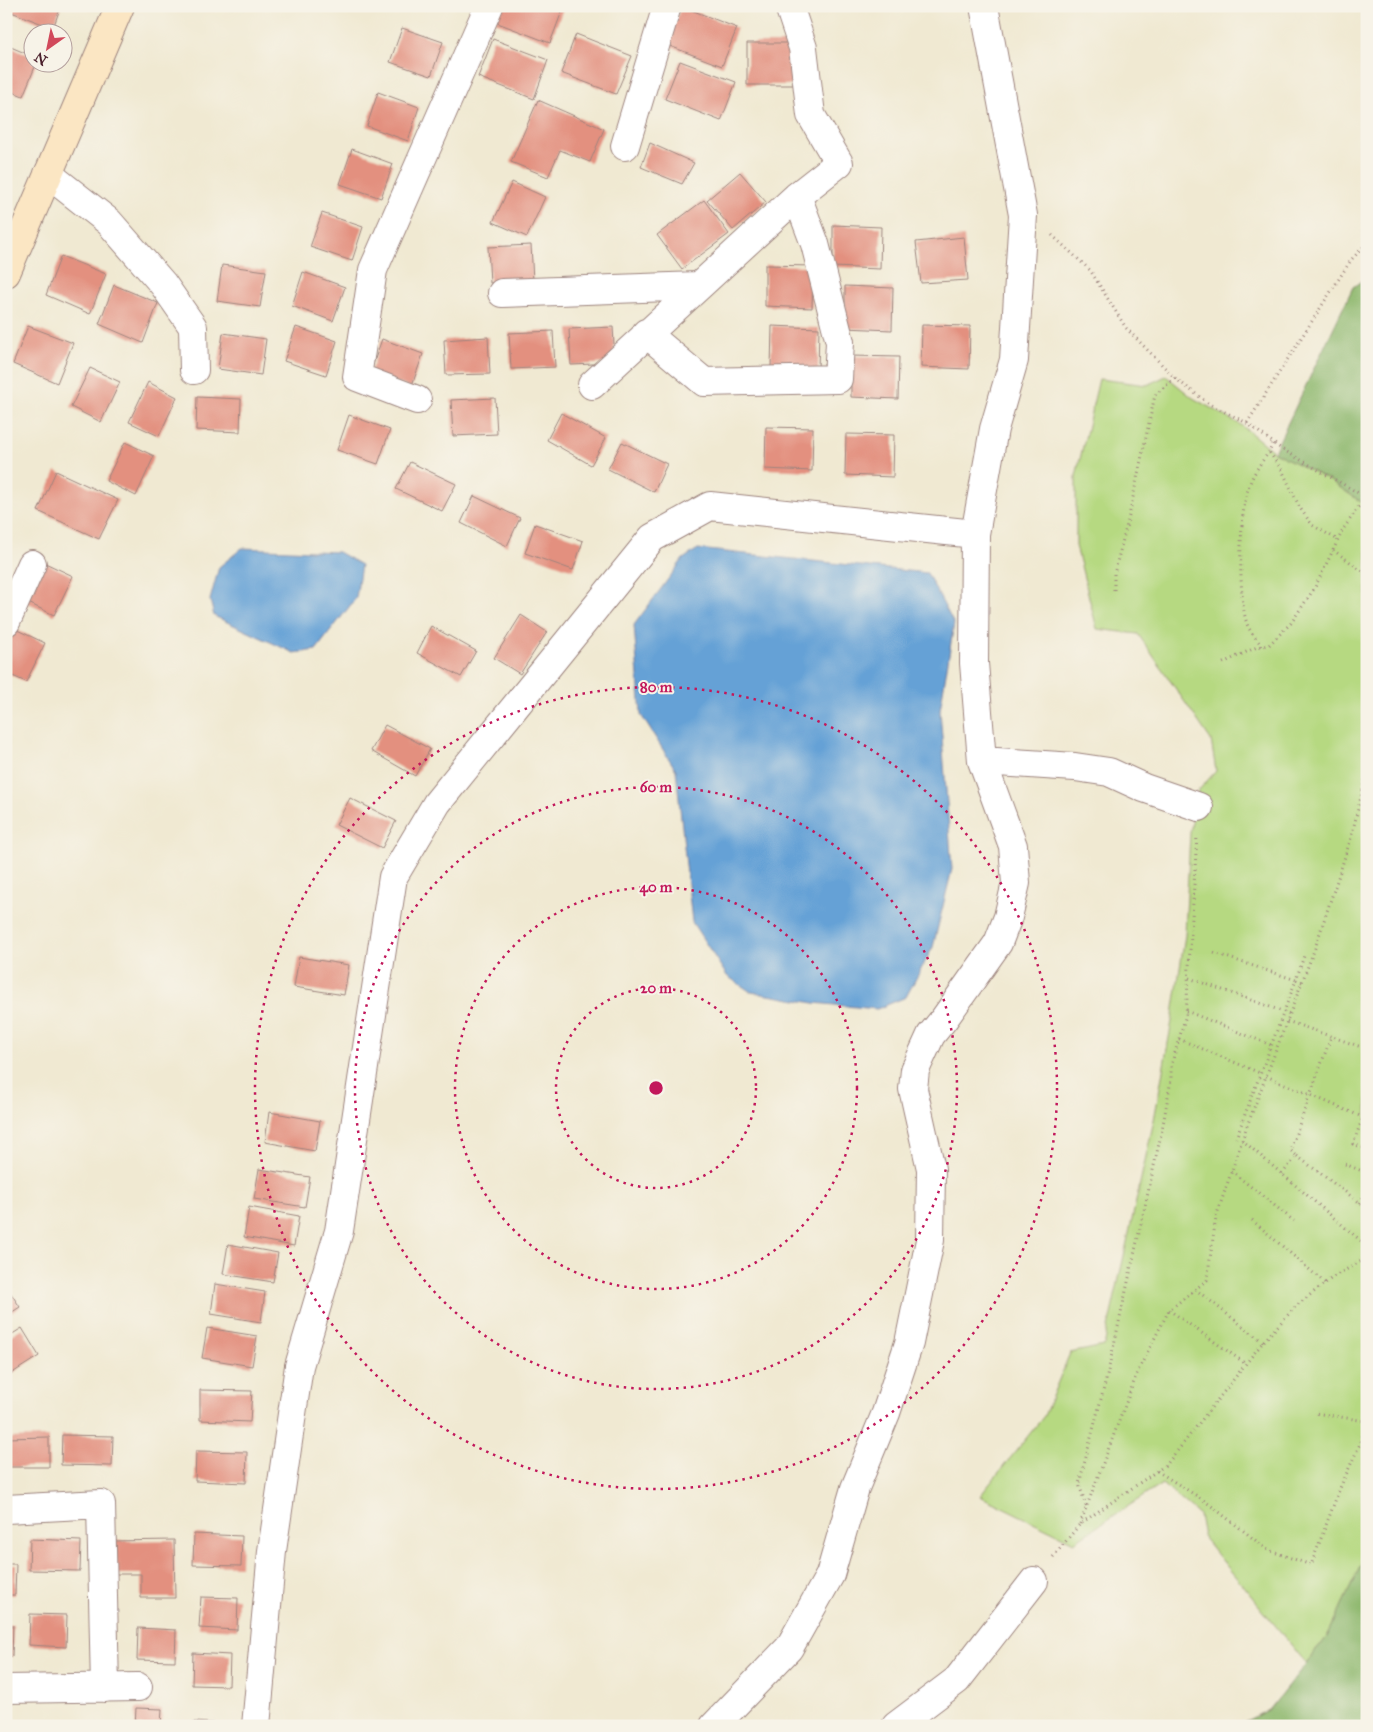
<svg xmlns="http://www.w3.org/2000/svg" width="1373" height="1732" font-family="'IM FELL Great Primer',serif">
<rect width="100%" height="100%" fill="#f7f3e8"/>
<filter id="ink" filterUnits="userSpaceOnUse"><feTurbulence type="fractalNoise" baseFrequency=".02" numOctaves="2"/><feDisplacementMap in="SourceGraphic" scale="10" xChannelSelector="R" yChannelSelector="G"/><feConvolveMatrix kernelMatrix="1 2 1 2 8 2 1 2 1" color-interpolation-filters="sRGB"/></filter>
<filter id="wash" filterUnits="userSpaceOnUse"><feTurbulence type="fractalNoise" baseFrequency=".0096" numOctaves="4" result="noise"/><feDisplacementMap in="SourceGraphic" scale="20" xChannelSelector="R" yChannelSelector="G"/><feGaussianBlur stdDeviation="1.12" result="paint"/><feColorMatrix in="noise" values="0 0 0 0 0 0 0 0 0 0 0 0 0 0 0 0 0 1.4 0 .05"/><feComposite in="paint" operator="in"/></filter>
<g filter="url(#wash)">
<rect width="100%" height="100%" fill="#f0e9d2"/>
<path fill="#b6d981" stroke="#807c56" d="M1166,376L1193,398L1241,425L1274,452L1329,480L1367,506V1552L1327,1637L1306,1663L1203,1537L1199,1515L1162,1484L1074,1542L980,1496L1044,1416L1070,1353L1104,1346L1154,1120L1172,1021L1185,935L1190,833L1198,791L1216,771L1211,740L1138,634L1097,629L1076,546V476L1099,379L1147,385Z"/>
<path fill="#90b96f" stroke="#6d6c4d" d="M1367,277V506L1329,480L1274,452L1353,287Z
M1367,1552V1726H1236L1270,1709L1327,1637Z"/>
<path fill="#65a1d6" stroke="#586080" d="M242,548L338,552L361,565L356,598L316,650L294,653L214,616L210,600L219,567Z
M698,549L927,573L954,624L940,710L952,869L933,947L906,997L877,1009L814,1003L751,992L727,976L692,922L676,770L641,715L634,625L683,559Z"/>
<g id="blocks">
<path fill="#e3907f" d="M6,6H61L53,28L6,10Z
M501,6H564L550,43L495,22Z
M681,6L737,28L722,66L667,45Z
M402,28L443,42L431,76L390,62Z
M576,34L632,56L616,94L561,73Z
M493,39L548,60L534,99L478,77Z
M747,43H794L795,85H747Z
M6,45L32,56V62H37L23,96L6,89Z
M680,61L736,82L721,121L665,99Z
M378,92L419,107L408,141L367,126Z
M538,100L604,129L590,162L560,150L548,177L511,162Z
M650,143L694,163L682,184L641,167Z
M352,149L393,164L381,198L340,184Z
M740,172L766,202L733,230L707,200Z
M512,182L545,197L527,237L493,222Z
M704,200L729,234L682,269L657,235Z
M322,213L363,227L352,261L310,247Z
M833,225L881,227L880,269L833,267Z
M964,237L968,280L921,283L916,242Z
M531,245L533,281L490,283L488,247Z
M61,256L106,274L90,314L46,295Z
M222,265L266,271L260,307L217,301Z
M765,265L813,266L812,308L765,306Z
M303,272L345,287L333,321L292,306Z
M114,285L158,303L143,343L99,324Z
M845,286L893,288L892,330L845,328Z
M922,325L970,326L969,369L921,367Z
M28,326L73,343L57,383L13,364Z
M772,326L819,328L818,371L771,368Z
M296,327L337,341L326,375L284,361Z
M613,327L615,363L571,365L569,329Z
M553,331L555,367L511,369L509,333Z
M223,333L266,339L261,375L218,369Z
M488,337L490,374L446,375L444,340Z
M382,339L423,354L411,388L370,373Z
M851,356L899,357L898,399L851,397Z
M90,368L120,382L101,422L71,407Z
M148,382L177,397L159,436L129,422Z
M197,397L241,399L240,432L196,430Z
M495,398L497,434L453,436L451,400Z
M561,413L606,438L591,465L547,440Z
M349,415L390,430L378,464L337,450Z
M766,427L813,428L812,471L765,469Z
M846,434L894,435L893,477L845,475Z
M125,442L154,456L136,496L106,481Z
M622,442L667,464L654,492L608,469Z
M410,462L456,484L442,511L396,489Z
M56,471L118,500L99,539L38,511Z
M474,496L520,518L507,546L461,523Z
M535,524L583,541L573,570L525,553Z
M43,562L73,576L54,615L24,601Z
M521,615L547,632L520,674L494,658Z
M431,626L476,651L461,677L417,653Z
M15,629L45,643L26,682L6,673V647Z
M385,725L430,749L415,776L371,751Z
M350,798L396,821L382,848L336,825Z
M299,957L349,965L344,995L294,987Z
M269,1112L320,1121L315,1151L265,1142Z
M259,1169L310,1177L305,1207L254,1199Z
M249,1207L299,1216L294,1246L244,1237Z
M228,1244L278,1253L273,1282L223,1274Z
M215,1284L265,1292L261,1322L211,1314Z
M6,1286L20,1307L6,1316Z
M22,1328L39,1356L6,1377V1338Z
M207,1328L257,1336L252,1366L202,1358Z
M200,1390L252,1391L250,1422L200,1420Z
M62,1435L113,1436L112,1466L61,1465Z
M49,1437V1467H6V1438Z
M196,1451L247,1452L246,1483L195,1481Z
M194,1534L242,1536L241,1566L193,1565Z
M30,1539L81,1541L80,1571L29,1570Z
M174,1540L175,1598H141V1574H112V1541Z
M6,1564H16L15,1595H6Z
M201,1597L238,1598L237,1630L199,1628Z
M30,1614L67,1615L66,1647L29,1645Z
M6,1625H13L12,1657H6Z
M138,1628L176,1630L175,1661L137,1660Z
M193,1653L230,1655L229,1686L192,1685Z
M136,1708L162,1709L161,1726H135Z
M194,1722L224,1724V1726H194Z"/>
</g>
</g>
<g filter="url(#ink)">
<use href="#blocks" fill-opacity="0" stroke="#9d847e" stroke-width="1"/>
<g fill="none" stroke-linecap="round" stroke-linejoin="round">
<defs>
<path id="street" d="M625,146L667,6
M48,174L109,222L163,284L193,327L194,370
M502,293L698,286
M646,333L704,382L838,379L840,342L815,244L797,196
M592,385L797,196L839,163L811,115L803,48L789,6
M417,400L357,377L373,270L489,6
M6,622L32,564
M982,761L1075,767L1109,772L1144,788L1199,807
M6,1509L101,1504L105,1688
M6,1689L138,1687
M256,1726L272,1551L299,1366L339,1231L393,877L437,803L652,538L710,506L975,534
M714,1726L789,1648L830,1575L855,1488L886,1413L909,1343L930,1240L931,1169L913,1089L915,1070L931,1035L944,1019L998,943L1008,917L1016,883L1013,846L982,761L974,663L975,534L994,429L1014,360L1023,215L984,6
M896,1726L957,1680L1034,1581"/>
<path id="secondary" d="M6,273L120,6"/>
</defs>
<use href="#street" stroke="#9d847e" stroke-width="30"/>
<use href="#secondary" stroke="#9d847e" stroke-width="30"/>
<path stroke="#9d847e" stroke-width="3" stroke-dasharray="1 4" stroke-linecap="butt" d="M1052,235L1090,270L1126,328L1175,378L1209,404L1247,423L1280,448L1367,498
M1247,423L1351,260L1367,243
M1273,444L1269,452L1282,470L1300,508L1312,525L1338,540
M1333,550L1367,574
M1114,590V574L1129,516L1155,395L1175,378
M1262,646C1257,639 1250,632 1247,624C1238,598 1239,515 1248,489C1252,475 1260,464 1269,452
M1223,663L1257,647L1269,645L1291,623L1314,589L1344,528L1366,497
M1214,953L1296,980L1236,1138
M1189,978L1290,1014
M1302,982L1296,980L1305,953
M1186,1011L1271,1045
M1287,1021L1367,1049
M1179,1039L1260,1073
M1266,1076L1367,1119
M1367,1106L1353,1144L1367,1149
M1242,1140L1367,1246
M1297,1156L1367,1208
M1345,1164L1367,1173
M1231,1171L1294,1221
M1282,1174L1297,1156L1290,1150L1331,1037
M1360,1203L1367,1188
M1252,1220L1325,1283
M1195,1289L1263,1342
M1169,1310L1246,1364
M1157,1471L1205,1501L1268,1550L1311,1565L1340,1488L1360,1444L1366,1421L1315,1413
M1086,1506L1079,1484L1107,1376L1162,1130L1171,1080V1066L1186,1015L1197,836
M1080,1524L1138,1371L1169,1310L1207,1280L1216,1217L1247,1126L1315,948L1351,838L1367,772
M1053,1557L1080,1524L1167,1464L1263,1342L1296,1306L1333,1277L1367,1258"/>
<use href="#street" stroke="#fff" stroke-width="28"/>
<use href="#secondary" stroke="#fbe6c3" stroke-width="28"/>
</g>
</g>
<g fill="none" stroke="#c2185b" stroke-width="2.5" stroke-dasharray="2.5 5">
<circle cx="656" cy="1088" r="100"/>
<circle cx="656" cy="1088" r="201"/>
<circle cx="656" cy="1088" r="301"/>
<circle cx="656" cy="1088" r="401"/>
</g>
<circle cx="656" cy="1088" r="8" fill="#c2185b" stroke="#f7f3e8" stroke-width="2.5"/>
<g font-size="15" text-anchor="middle" font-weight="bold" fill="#c2185b" stroke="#f7f3e8" stroke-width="4" stroke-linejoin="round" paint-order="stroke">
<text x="656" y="692">80 m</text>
<text x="656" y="792">60 m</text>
<text x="656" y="892">40 m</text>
<text x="656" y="993">20 m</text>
</g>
<rect width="1373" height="1732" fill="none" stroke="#f7f3e8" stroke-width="25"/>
<g transform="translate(48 48) rotate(213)"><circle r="24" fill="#f7f3e8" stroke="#b29e9c"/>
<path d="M0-4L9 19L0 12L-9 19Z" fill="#d1495b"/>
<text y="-8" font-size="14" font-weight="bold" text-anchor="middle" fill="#4a1f2b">N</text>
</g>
</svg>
